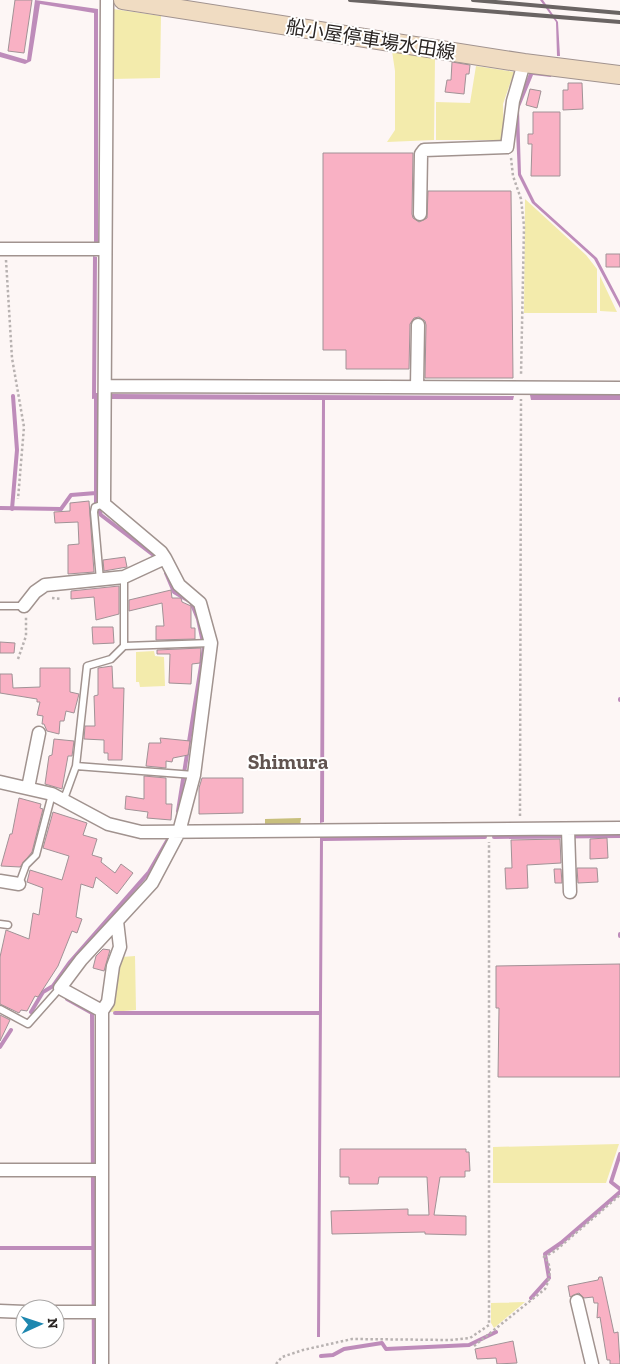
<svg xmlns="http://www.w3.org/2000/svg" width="620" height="1364" font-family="'Zilla Slab','Noto Sans JP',serif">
<rect width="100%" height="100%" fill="#fdf6f5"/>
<path fill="#f3ebac" d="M113,9L161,16L160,78L111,79Z
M392,51L409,52L435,58L434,140L387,142L395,130V71Z
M476,66L514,72L503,104L504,140H436V102L470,103Z
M525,199L586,255L597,269V313H524Z
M600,276L617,312L600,311Z
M154,651L155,656L164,657L165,686L140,687L139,682H136V652Z
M135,956L136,1010L111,1012L122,957Z
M619,1144L606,1183H493V1147Z
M525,1302L494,1328L491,1323V1303Z"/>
<path fill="#c8bf7d" d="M301,818L300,825H265V819Z"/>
<path fill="#be8cba" d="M35,0L98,9V243H94V13L40,4L31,61L25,64L0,57V52L27,60Z
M540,0H543L558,22L560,56H557L556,22Z
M530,71L552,74L551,77L533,75L519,109L521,174L535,202L597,258L620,302V308L594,259L532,203L518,175L515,109Z
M93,256L97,257L96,393H99V398L92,399Z
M111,394L514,396L513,400H325L324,822L320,823L322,400L111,399Z
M530,395H620V400H531Z
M320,837H323L320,1337H317Z"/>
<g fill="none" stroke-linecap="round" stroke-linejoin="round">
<path stroke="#be8cba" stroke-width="4" d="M96,398V503L101,515L156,557
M0,508L61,509L71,495L96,493
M12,509L17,450L13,396
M166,573L174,592L191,602L198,619L204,647L178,811
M620,699V700
M494,837L620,836
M323,839L485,837
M620,934V936
M67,999L92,1013L94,1364
M31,1012L43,992L53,986L70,962L149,872L171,834
M115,1013H319
M0,1047L11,1030
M620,1154L611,1182L620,1189
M0,1248H93
M531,1298L549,1278L545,1254L561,1243L620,1192
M321,1356L333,1355L344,1349L382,1343L386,1349L469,1345L496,1332"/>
</g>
<path fill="#f9b1c4" stroke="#a19296" d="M15,0H32L24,53L8,51Z
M452,62L470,65L469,74H466L464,94L445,92L447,80H451Z
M568,83H582L583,109L563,110V90H568Z
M530,89L541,91L537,108L526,105Z
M533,112H560V176H531L532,144H528V134H533Z
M323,153H413L412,214L413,218L419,222L427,218L428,191H511L513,378H425L426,325L425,321L419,317L414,318L410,324L409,369H346V350H323Z
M606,254H620V267H606Z
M89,501L94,572L68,574V545L79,544L78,522L55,523L54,512L70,511V503Z
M125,557L127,567L104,571L103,560Z
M119,586V614L96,620L94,597L71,599V591Z
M171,590L172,598H181L182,602L191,606V628H195V639L156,640V626H164L162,603L129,611V600Z
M92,627H113L114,643L93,644Z
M0,642L15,643L14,653H0Z
M201,648L200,663L192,664L191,684L169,683L170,654H157V650Z
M112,666L113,688H124L122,760H108V753H104V740L84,739L85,726H95L94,696L98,695V668Z
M40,668H70V692L79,694L74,713L66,711L64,721H60L59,734L47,731L44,724H42L43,716L37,715L40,702H37V699L0,693V674H12L13,688L40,687Z
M160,738L190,741L188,755L173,758L172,762L166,761V768L146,766L149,743H161Z
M54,739L74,741L72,756H68L62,789L45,784L49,756L52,755Z
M144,776L166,778V804H172L171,820L147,818L148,812L125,809L126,796L144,799Z
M202,778H243V813L199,814V788Z
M19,798L41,804L40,808L43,809L32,852L20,867L1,866L10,834H12Z
M53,812L87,823L83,835L97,839L92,855L102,858L101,862L115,873L121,864L133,873L117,894L96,877L93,888L81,884L76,917L82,919L77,933L72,931L58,966L38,997L35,996L27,1011L21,1010L19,1013L0,1004V957L6,930L29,939L33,913L39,915L43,888L27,882L30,870L62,880L69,856L43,848Z
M607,838L608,858L590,859V839Z
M560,839L561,863L527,865L528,888L506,889L505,868H512L511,840Z
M577,868H597L598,882L578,883Z
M554,869H561L562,883H555Z
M103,949L110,950L104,971L93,968L96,956Z
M620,964V1077H498L499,1008H496V966Z
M0,1015L10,1020L0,1041Z
M340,1149H466V1152H469L470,1171H465V1177H440L434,1215L466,1216V1235L425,1234V1232L332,1234L331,1211L408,1209V1215H429L427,1177H379L378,1184H349V1177H340Z
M599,1277H602L614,1333L618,1332L620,1364H610V1360H607L600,1317L597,1318L598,1303H594L593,1297L584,1298L579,1293L570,1297L568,1286L598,1280Z
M513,1341L517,1363L497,1364L496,1358L477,1359L475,1349Z"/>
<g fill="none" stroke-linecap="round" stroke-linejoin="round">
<defs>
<path id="lane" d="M100,580L94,512L95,507L104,504
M0,606H24
M124,646V577
M76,766L194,775
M64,799L76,766L87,666L111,659L124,646L211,643
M19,884L26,865L36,855L52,794
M0,924L8,925
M0,1009L28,1024L60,988"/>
<path id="street" d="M107,0L104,504L161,552L165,558
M420,214L421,154L424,150L507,147L513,101L524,63
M0,249H105
M105,386L620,388
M417,387L418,325
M24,606L35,592L45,585L124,577L165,558L179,585L200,603L211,643L194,775L179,832L152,883L81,960L60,988L102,1011
M0,782L52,794L108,824L141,832L620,828
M28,788L39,733
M568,829L570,892
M0,881L19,884
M0,1170H102
M577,1301L592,1364
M0,1311L25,1312
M55,1312H102
M102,1364V1011L108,1002L113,966L120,947L117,921"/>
<path id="secondary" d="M123,0L524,63L620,75"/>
</defs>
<use href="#lane" stroke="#a1938f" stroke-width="9"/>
<use href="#street" stroke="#a1938f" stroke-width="15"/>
<use href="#secondary" stroke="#a1938f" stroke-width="20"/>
<path stroke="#b8b2b1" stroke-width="2.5" stroke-dasharray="2.5 2.5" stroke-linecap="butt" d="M511,158L513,176L521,199L524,226L521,376
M6,260L12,358L24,427L18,499
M52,598L61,599
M18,659L26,636V617
M520,816L521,399
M474,1346L545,1289C550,1278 553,1266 544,1257L555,1251L620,1195
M276,1364L282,1357L303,1350L352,1339L450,1340L470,1338L489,1325V842"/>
<use href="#lane" stroke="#fff" stroke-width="6"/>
<use href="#street" stroke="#fff" stroke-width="12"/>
<use href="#secondary" stroke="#f0dcc2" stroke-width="18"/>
<path stroke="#6a6463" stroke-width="4" d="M350,0L620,22
M473,0L620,13"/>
</g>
<g text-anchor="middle" stroke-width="4" stroke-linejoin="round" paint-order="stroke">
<g font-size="19" fill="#2a2523" stroke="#fff">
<text transform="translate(371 39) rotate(9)" y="7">船小屋停車場水田線</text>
</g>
<g font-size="21" font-weight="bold" fill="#615450" stroke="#fff">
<text x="288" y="769">Shimura</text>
</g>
</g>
<g transform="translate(40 1324) rotate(87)"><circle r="24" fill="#ffffff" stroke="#aaa8a7"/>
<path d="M0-4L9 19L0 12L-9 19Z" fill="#1e87af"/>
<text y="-8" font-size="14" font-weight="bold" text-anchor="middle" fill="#2a2523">N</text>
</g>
</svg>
